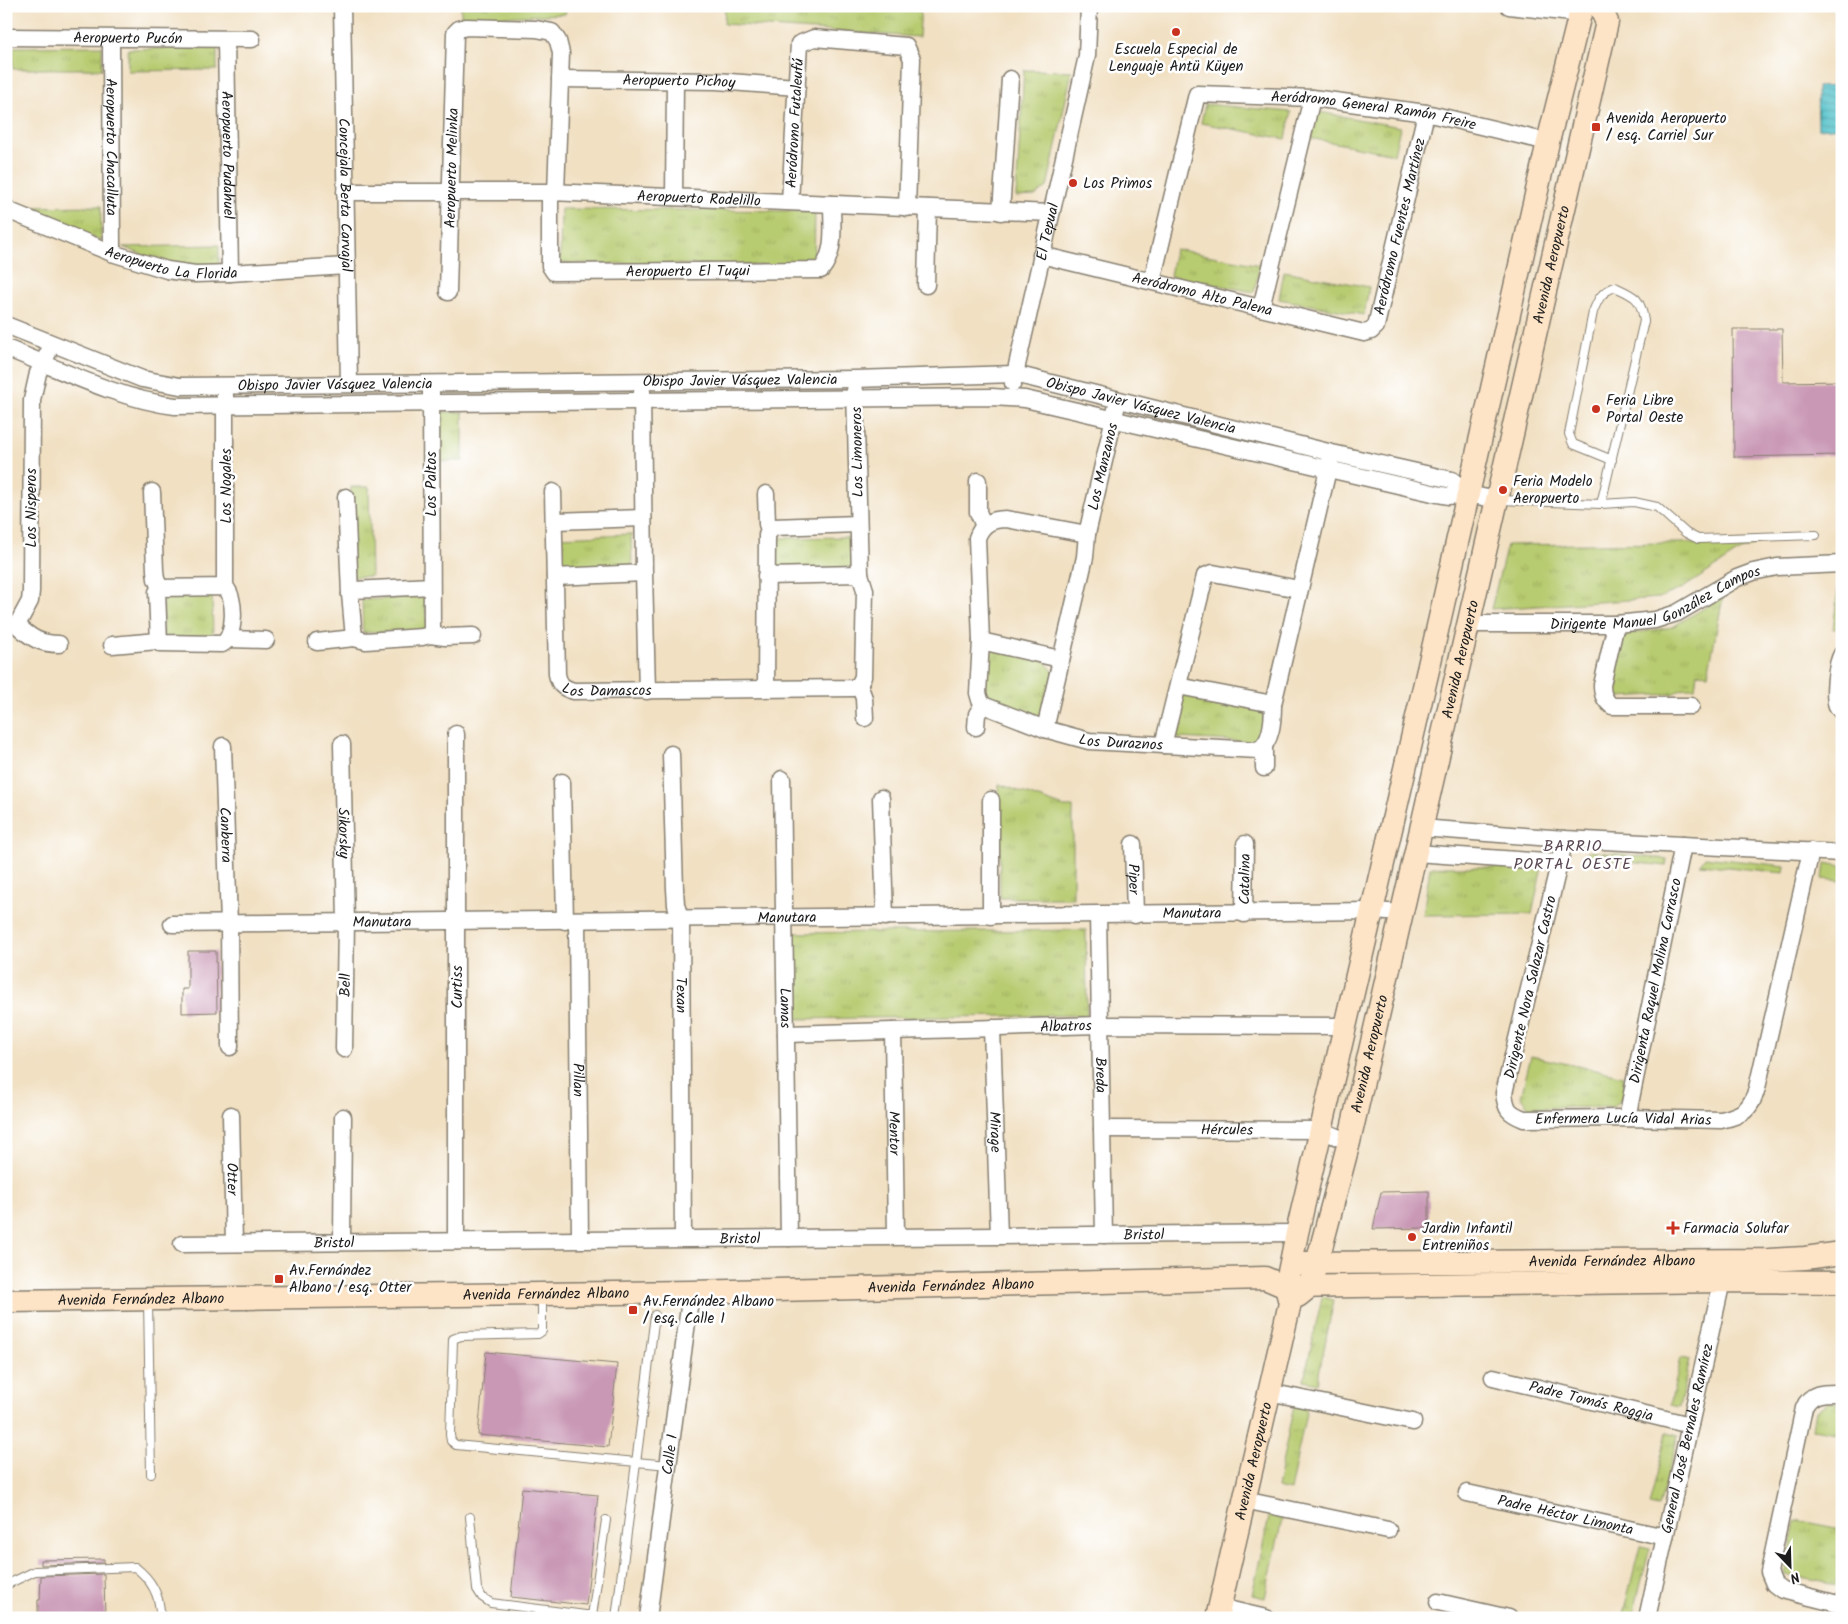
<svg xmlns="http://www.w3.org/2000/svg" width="1848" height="1624" font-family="Kalam,sans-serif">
<defs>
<pattern id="grass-tufts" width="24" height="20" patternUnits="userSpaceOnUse" patternTransform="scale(1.25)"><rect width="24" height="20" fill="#b7cb6f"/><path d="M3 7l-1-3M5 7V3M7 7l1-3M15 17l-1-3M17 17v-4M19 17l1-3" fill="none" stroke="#9dae60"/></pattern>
<pattern id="water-rules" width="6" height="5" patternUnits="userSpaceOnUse" patternTransform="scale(1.25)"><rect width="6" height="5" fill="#54c2ca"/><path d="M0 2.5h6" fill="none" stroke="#49a6ad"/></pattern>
</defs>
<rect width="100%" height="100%" fill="#fff"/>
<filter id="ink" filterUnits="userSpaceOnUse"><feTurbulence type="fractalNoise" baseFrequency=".02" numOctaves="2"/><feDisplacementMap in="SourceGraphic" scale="10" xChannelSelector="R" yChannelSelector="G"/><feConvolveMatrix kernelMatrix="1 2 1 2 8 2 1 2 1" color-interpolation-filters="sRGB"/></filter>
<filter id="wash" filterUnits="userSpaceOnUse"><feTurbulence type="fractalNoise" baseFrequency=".0096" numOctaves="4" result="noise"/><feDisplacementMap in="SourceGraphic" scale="20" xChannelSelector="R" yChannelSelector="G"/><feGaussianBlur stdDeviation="1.12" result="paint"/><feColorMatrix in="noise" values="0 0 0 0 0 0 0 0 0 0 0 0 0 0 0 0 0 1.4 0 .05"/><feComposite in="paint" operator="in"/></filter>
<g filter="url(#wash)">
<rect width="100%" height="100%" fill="#f1e0c2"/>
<path fill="url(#grass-tufts)" stroke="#6a7446" d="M461,6H567L565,14L461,19Z
M725,6H921L919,37L724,24Z
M102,46V69H13V47Z
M217,48V70L128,71V49Z
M1024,70L1072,71L1047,187L1035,196L1016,197Z
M1205,104L1291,112L1286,139L1201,123Z
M1314,111L1400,127L1394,154L1309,138Z
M101,206V241L20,207Z
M561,209L815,211L814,266L560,263Z
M219,245V266L173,267L123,247Z
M1175,249L1260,265L1254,292L1170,276Z
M1284,271L1369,287L1364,315L1279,299Z
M439,412H463V461H439Z
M351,487H369L371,576L353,577Z
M631,534L632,567L559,571L558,537Z
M851,537L852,567L775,569V546L778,538Z
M1760,542L1742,550L1683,588L1659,598L1491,609L1507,545Z
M1840,575H1842V628L1833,629Z
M212,596L213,637L163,638V597Z
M425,597L427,630L363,633L362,600Z
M1723,597L1708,674L1697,673L1695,688H1684L1672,694L1619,697L1613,690L1617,636L1672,627Z
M995,649L1045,661L1055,674L1044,713L1031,719L991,703L984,692L986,658Z
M1184,692L1264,710L1262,733L1254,742L1177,738Z
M999,784L1064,807H1073V898H1000Z
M1587,851L1667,859L1666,866L1582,857Z
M1705,857L1785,866L1784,873L1700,864Z
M1825,863L1842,866V881L1823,879Z
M1430,867H1542L1532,914L1423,915Z
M1086,930L1087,1015L793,1019L792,933Z
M1531,1056L1624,1076L1623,1098L1613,1107L1530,1108L1521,1097Z
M1322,1297L1334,1300L1317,1383L1304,1380Z
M1681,1358L1690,1360L1679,1407L1670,1405Z
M1828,1402L1842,1403V1434L1813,1429L1816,1411Z
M1294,1405L1307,1408L1290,1491L1277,1488Z
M1667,1432L1678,1435L1659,1508L1649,1506Z
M1270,1513L1283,1515L1265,1598L1252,1595Z
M1796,1520L1842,1529V1586L1785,1575Z
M1640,1546L1650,1548L1632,1618H1622Z"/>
<path fill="url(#water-rules)" stroke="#386f73" d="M1842,86V127L1818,129L1817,87Z"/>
<g id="blocks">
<path fill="#c998b5" d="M1733,329H1782L1783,382L1842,381V455L1734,457Z
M188,951H216L217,1012L182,1013V989H188Z
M1429,1191V1228L1373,1229L1381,1192Z
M486,1352L617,1364L608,1447L478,1435Z
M522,1488L598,1495L586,1605L511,1597Z
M104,1559V1563L41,1565V1560Z
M104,1574L105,1618H38V1600H40L41,1576Z"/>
</g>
</g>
<g filter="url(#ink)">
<use href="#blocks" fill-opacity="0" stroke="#867e6f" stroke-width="1"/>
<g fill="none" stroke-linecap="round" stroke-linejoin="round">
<defs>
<path id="lane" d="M1500,500L1601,504L1644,321C1641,298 1635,296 1615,287C1601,292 1598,299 1593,312L1569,434L1573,444L1612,460
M1601,504L1634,502L1657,507L1686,533L1698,539L1816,535
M542,1296V1331L538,1334L461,1336L453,1339L450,1435L451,1441L456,1445L668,1465
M148,1301L151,1474
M470,1517L477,1589L482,1597L491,1603L609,1618
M6,1585L35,1571L135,1567C152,1580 161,1596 160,1618
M592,1616L606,1520
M616,1618L655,1315"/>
<g id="street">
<path id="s1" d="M342,6L349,383"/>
<path d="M1509,6L1580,14"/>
<path id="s2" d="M6,37L252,39"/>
<path id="s3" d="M111,39L112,253"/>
<path id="s4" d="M226,39L230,273"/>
<path id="s5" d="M560,79L716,81L797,87"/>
<path id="s6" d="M345,192H550L1051,213"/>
<path id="s7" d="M550,192V266L554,272L821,270C836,252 832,226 832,204"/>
<path d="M674,197L675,82"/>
<path id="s8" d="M790,202L799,44L814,38L906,46L912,59L907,208"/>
<path id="s9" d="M6,208L12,212L112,253L167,270L195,274L230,273L347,266"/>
<path d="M1001,212L1010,79"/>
<path id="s10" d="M1041,255L1364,333L1371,331L1376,326L1426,113"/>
<path id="s11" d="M1152,281L1197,94L1312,98L1426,113L1548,142"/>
<path d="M926,285L928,208"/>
<path id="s12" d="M448,292L455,33L459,29L466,27L536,29L552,32L558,41L561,53L556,193"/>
<path d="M1261,308L1312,98"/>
<path id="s13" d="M6,325L142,379L180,386L855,379L1015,374L1332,453L1452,480L1468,494"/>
<path d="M6,348C59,369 118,399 175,406L992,397L1025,399L1437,494L1448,496L1468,494L1497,500"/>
<path d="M48,353L38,373L32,400L31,591L30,601L17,625C31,638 40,644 59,644"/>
<path id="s14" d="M1013,383L1087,56L1089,6"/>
<path d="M642,391L644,573L647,691"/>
<path d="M978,481V512L984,526"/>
<path d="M152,492L155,570L156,579L160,588"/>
<path id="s15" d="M553,492L557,674C559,685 563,688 574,691L853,688L859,685L863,677L865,590L860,574L855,390"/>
<path d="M766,494L767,524L769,530"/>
<path d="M346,497L350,594"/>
<path d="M555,521L643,518"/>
<path d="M766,576L860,574"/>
<path d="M555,577L644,573"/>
<path d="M431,586L354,590L350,594L354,638L366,641L422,637L430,635L432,631L431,392"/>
<path d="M225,587L160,588L157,592L159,643L222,644C236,637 236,596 225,587V395"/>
<path id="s16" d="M1469,624H1616L1655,620L1677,613L1737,578L1753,572L1777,567L1842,564"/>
<path d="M1616,624L1602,685C1602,694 1604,700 1612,706H1691"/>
<path d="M430,635L445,637L473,636"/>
<path d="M229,639L266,640"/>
<path d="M981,641L1060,659"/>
<path d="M317,642L354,638"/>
<path d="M112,645L158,641"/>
<path d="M1842,654C1836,663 1833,696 1837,706C1837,707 1841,711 1842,712"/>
<path d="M859,685L864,698L865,718"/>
<path d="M1178,686L1273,704"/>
<path d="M766,688L767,535L773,527L858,524"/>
<path id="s17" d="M983,705L1045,729L1089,741L1258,750C1272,743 1273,719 1273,704L1330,461"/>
<path d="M983,705L980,700L978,693L981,641L977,538C982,524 992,519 1006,519L1087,534"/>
<path d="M976,727L977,714L983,705"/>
<path id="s18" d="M1045,729L1085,557L1087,534L1116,409"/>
<path id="s19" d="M342,744L346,922L344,1049"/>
<path d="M1163,745L1205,576L1213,573L1299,589"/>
<path id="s20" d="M223,746L229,924L230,1047"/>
<path d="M1264,747V768"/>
<path id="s21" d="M671,754L675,889L676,905L681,920L683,1238"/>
<path id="s22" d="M782,779L789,1238"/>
<path d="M562,782L565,921"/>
<path d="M881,798L885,917"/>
<path d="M991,800V916"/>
<path d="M1421,828L1565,839L1842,853"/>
<path id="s23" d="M1565,839L1504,1093C1506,1109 1508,1113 1524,1119L1627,1118L1721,1120C1743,1115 1751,1110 1757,1088L1811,851"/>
<path id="s24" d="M1133,844L1135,915"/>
<path d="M1416,853L1559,863"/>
<path id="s25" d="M1244,914L1245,844"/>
<path id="s26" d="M1098,915L1104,1235"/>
<path id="s27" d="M577,920L580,1239"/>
<path id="s28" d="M172,924L1373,911L1402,913"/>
<path id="s29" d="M992,1028L999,1236"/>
<path id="s30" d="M893,1031L896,1236"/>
<path id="s31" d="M786,1034L1100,1025L1346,1026"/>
<path id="s32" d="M231,1115L234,1243"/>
<path id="s33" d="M1627,1118L1683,845"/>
<path id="s34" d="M1102,1129L1321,1130L1349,1142"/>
<path d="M456,1241V734"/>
<path d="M342,1242L343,1117"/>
<path id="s35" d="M182,1244L1297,1233"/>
<path id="s36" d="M1493,1377L1690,1425"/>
<path d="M1269,1392L1413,1422"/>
<path d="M1842,1393C1826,1393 1811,1391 1804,1408L1769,1572L1774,1584L1782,1590L1842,1605"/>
<path id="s37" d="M1467,1493L1665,1537"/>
<path d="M1244,1500L1388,1530"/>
<path d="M1438,1602L1509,1618"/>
<path d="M1219,1607L1266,1618"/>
<path id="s38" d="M648,1618L691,1292"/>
<path id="s39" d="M1647,1618L1724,1272"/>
</g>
<g id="secondary">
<path id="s40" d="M1302,1263L1769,1260L1805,1258L1842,1253"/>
<path id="s41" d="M1298,1296L1308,1288L1317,1263L1349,1142L1607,22L1599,6"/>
<path id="s42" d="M6,1301L691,1292L1265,1278L1286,1287L1723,1281L1842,1282"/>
<path id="s43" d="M1217,1618L1290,1303L1286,1287L1297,1233L1434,644L1548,142L1582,6"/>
</g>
</defs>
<use href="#lane" stroke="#867e6f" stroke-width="10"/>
<use href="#street" stroke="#867e6f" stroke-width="19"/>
<use href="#secondary" stroke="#867e6f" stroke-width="25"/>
<use href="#lane" stroke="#fff" stroke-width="8"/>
<use href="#street" stroke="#fff" stroke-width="16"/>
<use href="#secondary" stroke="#fee4c6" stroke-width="22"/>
</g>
</g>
<g fill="#c8321e" stroke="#fff" stroke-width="2">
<circle cx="1176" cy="32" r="5"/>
<rect x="1591" y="122" width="10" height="10" rx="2.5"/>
<circle cx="1073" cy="183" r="5"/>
<circle cx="1596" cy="409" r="5"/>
<circle cx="1503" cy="490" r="5"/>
<path d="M1670.5 1220.5h5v5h5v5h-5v5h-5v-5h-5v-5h5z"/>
<circle cx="1412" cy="1237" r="5"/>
<rect x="274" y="1274" width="10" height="10" rx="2.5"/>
<rect x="628" y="1305" width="10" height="10" rx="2.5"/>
</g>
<g text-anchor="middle" stroke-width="5" stroke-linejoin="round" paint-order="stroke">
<g font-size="15" fill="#1c1c1c" stroke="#fff">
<text dy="5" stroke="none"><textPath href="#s2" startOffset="122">Aeropuerto Pucón</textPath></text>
<text dy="5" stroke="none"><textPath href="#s5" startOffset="119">Aeropuerto Pichoy</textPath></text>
<text dy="5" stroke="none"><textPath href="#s11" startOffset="370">Aeródromo General Ramón Freire</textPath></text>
<text dy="5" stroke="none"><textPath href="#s8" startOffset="79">Aeródromo Futaleufú</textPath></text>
<text dy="5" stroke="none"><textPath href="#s3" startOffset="108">Aeropuerto Chacalluta</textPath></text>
<text dy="5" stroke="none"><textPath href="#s4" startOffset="116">Aeropuerto Pudahuel</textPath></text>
<text dy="5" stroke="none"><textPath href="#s12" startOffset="124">Aeropuerto Melinka</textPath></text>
<text dy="5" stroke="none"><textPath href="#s1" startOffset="189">Concejala Berta Carvajal</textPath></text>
<text dy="5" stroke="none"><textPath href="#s6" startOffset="354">Aeropuerto Rodelillo</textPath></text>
<text dy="5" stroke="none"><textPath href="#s10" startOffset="449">Aeródromo Fuentes Martínez</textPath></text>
<text dy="5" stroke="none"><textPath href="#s14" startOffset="155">El Tepual</textPath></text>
<text dy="5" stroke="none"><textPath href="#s9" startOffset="176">Aeropuerto La Florida</textPath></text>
<text dy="5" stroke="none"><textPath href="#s41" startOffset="1065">Avenida Aeropuerto</textPath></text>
<text dy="5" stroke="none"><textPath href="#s7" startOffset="215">Aeropuerto El Tuqui</textPath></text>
<text dy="5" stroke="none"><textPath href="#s10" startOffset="166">Aeródromo Alto Palena</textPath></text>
<text dy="5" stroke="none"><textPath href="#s13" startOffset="745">Obispo Javier Vásquez Valencia</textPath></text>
<text dy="5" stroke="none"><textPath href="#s13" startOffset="340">Obispo Javier Vásquez Valencia</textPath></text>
<text dy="5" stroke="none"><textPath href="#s13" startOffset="1150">Obispo Javier Vásquez Valencia</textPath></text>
<text transform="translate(857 452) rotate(-91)" y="5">Los Limoneros</text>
<text dy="5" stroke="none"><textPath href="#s18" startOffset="269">Los Manzanos</textPath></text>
<text transform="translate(431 484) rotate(-90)" y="5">Los Paltos</text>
<text transform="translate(226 486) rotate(-90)" y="5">Los Nogales</text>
<text transform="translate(31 508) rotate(-90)" y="5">Los Nisperos</text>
<text dy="5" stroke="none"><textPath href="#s16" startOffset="192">Dirigente Manuel González Campos</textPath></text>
<text dy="5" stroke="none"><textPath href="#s41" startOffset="660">Avenida Aeropuerto</textPath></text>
<text dy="5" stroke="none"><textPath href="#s15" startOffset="241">Los Damascos</textPath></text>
<text dy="5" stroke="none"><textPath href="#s17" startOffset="144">Los Duraznos</textPath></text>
<text dy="5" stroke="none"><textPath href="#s19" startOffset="89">Sikorsky</textPath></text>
<text dy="5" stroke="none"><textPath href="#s20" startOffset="89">Canberra</textPath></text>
<text dy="5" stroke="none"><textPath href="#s24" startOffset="35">Piper</textPath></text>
<text dy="5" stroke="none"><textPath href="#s25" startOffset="35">Catalina</textPath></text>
<text dy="5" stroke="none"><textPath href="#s28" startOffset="1020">Manutara</textPath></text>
<text dy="5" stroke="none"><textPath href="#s28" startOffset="615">Manutara</textPath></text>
<text dy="5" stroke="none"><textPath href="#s28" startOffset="210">Manutara</textPath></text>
<text dy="5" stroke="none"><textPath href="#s33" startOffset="140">Dirigenta Raquel Molina Carrasco</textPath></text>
<text transform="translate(345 985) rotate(-89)" y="5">Bell</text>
<text transform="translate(457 987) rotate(-90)" y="5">Curtiss</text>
<text transform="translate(1530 987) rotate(-77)" y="5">Dirigente Nora Salazar Castro</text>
<text dy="5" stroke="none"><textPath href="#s21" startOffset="242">Texan</textPath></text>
<text dy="5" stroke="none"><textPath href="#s22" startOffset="229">Lamas</textPath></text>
<text dy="5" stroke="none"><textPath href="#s31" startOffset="280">Albatros</textPath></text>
<text dy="5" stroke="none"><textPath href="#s41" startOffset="255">Avenida Aeropuerto</textPath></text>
<text dy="5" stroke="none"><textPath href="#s26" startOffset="160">Breda</textPath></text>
<text dy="5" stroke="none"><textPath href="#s27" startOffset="160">Pillan</textPath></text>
<text dy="5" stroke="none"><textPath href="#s23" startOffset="396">Enfermera Lucía Vidal Arias</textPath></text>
<text dy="5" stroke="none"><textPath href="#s34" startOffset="125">Hércules</textPath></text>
<text dy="5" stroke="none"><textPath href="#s29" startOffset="104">Mirage</textPath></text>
<text dy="5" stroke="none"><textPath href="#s30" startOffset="102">Mentor</textPath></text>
<text dy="5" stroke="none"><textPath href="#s32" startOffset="64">Otter</textPath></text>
<text dy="5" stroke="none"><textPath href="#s35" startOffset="962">Bristol</textPath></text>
<text dy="5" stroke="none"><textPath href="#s35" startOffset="558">Bristol</textPath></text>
<text dy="5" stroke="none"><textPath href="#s35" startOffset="152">Bristol</textPath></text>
<text dy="5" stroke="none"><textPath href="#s40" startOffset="310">Avenida Fernández Albano</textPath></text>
<text dy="5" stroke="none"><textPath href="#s42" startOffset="945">Avenida Fernández Albano</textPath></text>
<text dy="5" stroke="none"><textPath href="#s42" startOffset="540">Avenida Fernández Albano</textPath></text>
<text dy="5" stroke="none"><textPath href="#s42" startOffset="135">Avenida Fernández Albano</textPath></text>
<text dy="5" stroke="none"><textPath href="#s36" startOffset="101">Padre Tomás Roggia</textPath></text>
<text dy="5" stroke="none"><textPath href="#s39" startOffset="184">General José Bernales Ramírez</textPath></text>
<text dy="5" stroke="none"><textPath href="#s38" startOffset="165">Calle 1</textPath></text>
<text dy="5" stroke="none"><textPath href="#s43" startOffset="161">Avenida Aeropuerto</textPath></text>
<text dy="5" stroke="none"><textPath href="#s37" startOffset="101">Padre Héctor Limonta</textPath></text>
</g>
<g font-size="15" fill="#1c1c1c" stroke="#fff" text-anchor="start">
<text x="1176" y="54" text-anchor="middle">Escuela Especial de<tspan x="1176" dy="17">Lenguaje Antü Küyen</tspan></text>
<text x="1606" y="123">Avenida Aeropuerto<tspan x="1606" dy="17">/ esq. Carriel Sur</tspan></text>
<text x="1083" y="188">Los Primos</text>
<text x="1606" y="405">Feria Libre<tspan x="1606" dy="17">Portal Oeste</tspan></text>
<text x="1513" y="486">Feria Modelo<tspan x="1513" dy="17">Aeropuerto</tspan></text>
<text x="1422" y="1233">Jardin Infantil<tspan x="1422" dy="17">Entreniños</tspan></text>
<text x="1683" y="1233">Farmacia Solufar</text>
<text x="289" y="1275">Av.Fernández<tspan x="289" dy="17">Albano / esq. Otter</tspan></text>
<text x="643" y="1306">Av.Fernández Albano<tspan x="643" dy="17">/ esq. Calle 1</tspan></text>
</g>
<g font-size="16" letter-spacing="1" fill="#594752" stroke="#fff">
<text x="1573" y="851">BARRIO<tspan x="1573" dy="18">PORTAL OESTE</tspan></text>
</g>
</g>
<rect width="1848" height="1624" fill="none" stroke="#fff" stroke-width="25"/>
<g transform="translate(1790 1566) rotate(157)" stroke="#ffffff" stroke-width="4" paint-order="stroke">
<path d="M0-4L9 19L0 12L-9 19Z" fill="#1c1c1c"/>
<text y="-8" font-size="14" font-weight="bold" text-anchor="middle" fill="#1c1c1c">N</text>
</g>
</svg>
